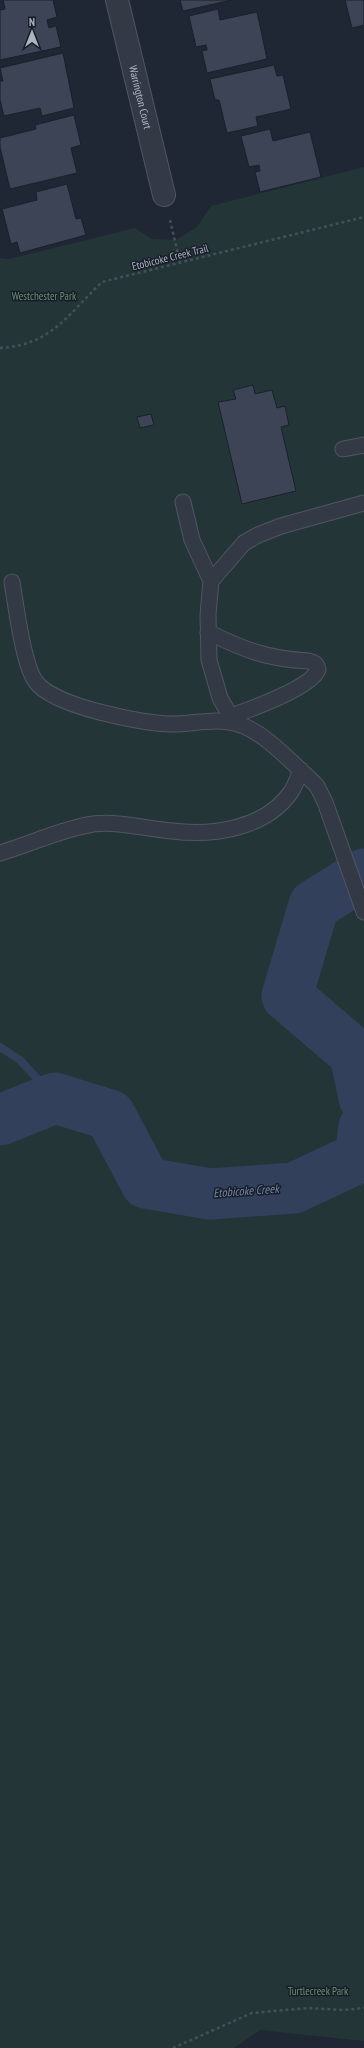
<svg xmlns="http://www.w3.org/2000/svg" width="364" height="2048" font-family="'PT Sans Narrow',sans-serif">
<rect width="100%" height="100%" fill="#1f2734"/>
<path fill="#243537" d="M364,167V2041L260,2030L234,2048H0V258L9,259L135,228L152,239L176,240L197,227L211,206Z"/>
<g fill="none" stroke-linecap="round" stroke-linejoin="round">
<path stroke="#33405c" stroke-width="8" d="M0,1047L20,1060L55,1098"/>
<path stroke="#33405c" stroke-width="51" d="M364,874L314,905L287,996L355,1054L364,1098
M0,1120L55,1098L110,1115L146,1183L210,1194L294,1188L360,1157L364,1127"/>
</g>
<path fill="#3c4455" stroke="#1a202b" d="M3,0H53L57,17L47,20L49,28L56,26L61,47L0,60V10L5,9Z
M180,0H232L183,11Z
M345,0H364V25L352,28Z
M218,9L220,20L257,12L267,59L207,73L202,51L207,50L206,45L196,47L189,16Z
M63,53L74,108L42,116L40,108L4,116L0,100V81H3L0,68Z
M274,65L277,76L283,75L291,109L256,117L258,126L227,133L219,100H215L210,79Z
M74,115L81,145L71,148L77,173L10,189L0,147V138L36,129L35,125Z
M270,129L273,141L310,132L321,177L260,192L255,172L260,171L259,165L249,167L241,136Z
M67,184L76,219L81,218L86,235L20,253L17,242L11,244L2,209L37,200L36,192Z
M253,385L255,394L272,390L277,408L285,406L289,425L281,427L296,491L242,504L218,402L236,399L233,390Z
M151,414L154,425L140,428L137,417Z"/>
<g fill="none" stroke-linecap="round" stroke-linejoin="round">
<defs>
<path id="lane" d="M343,449L364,445
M183,502L192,540L211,581
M12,582C16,605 23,665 36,682C53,706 143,724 172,724C194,724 217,717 238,724C263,731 291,762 310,779L317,786L325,802L364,912
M208,632C244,650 268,659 309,661C315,663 317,664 318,670C310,688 251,709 232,716
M240,724L228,712L220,698L209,660L208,615L211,581L244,543L258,535L281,526L364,503
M0,853C31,844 61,829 93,824C119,821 146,829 172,831C213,836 265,829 291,792C295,786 298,778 301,770"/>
<g id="street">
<path id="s1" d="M117,0L164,195"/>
</g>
</defs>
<use href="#lane" stroke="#505663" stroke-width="17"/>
<use href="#street" stroke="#505663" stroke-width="24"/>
<path stroke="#415155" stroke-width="2.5" stroke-dasharray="3 3" stroke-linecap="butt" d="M170,220L180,262
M0,348C52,345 68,314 102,282L364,217
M173,2048L252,2013L308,2008L343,2010L364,2008"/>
<use href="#lane" stroke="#333945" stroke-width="15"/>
<use href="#street" stroke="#333945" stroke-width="22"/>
</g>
<g text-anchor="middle" stroke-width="3" stroke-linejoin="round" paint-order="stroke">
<g font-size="11" fill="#acb3c2" stroke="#181e29">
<text dy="4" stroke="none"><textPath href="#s1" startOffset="100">Warrington Court</textPath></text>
<text transform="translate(170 257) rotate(-14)" y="4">Etobicoke Creek Trail</text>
</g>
<g font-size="11" fill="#669173" stroke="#181e29">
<text x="44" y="300">Westchester Park</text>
<text x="318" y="1995">Turtlecreek Park</text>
</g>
<g font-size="12" font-style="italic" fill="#7587aa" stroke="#181e29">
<text transform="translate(246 1191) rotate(-4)" y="4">Etobicoke Creek</text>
</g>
</g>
<g transform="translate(32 32)" stroke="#181e29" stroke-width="3" paint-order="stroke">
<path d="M0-3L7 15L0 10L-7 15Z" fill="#acb3c2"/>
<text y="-6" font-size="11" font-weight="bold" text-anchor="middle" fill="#acb3c2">N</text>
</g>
</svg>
